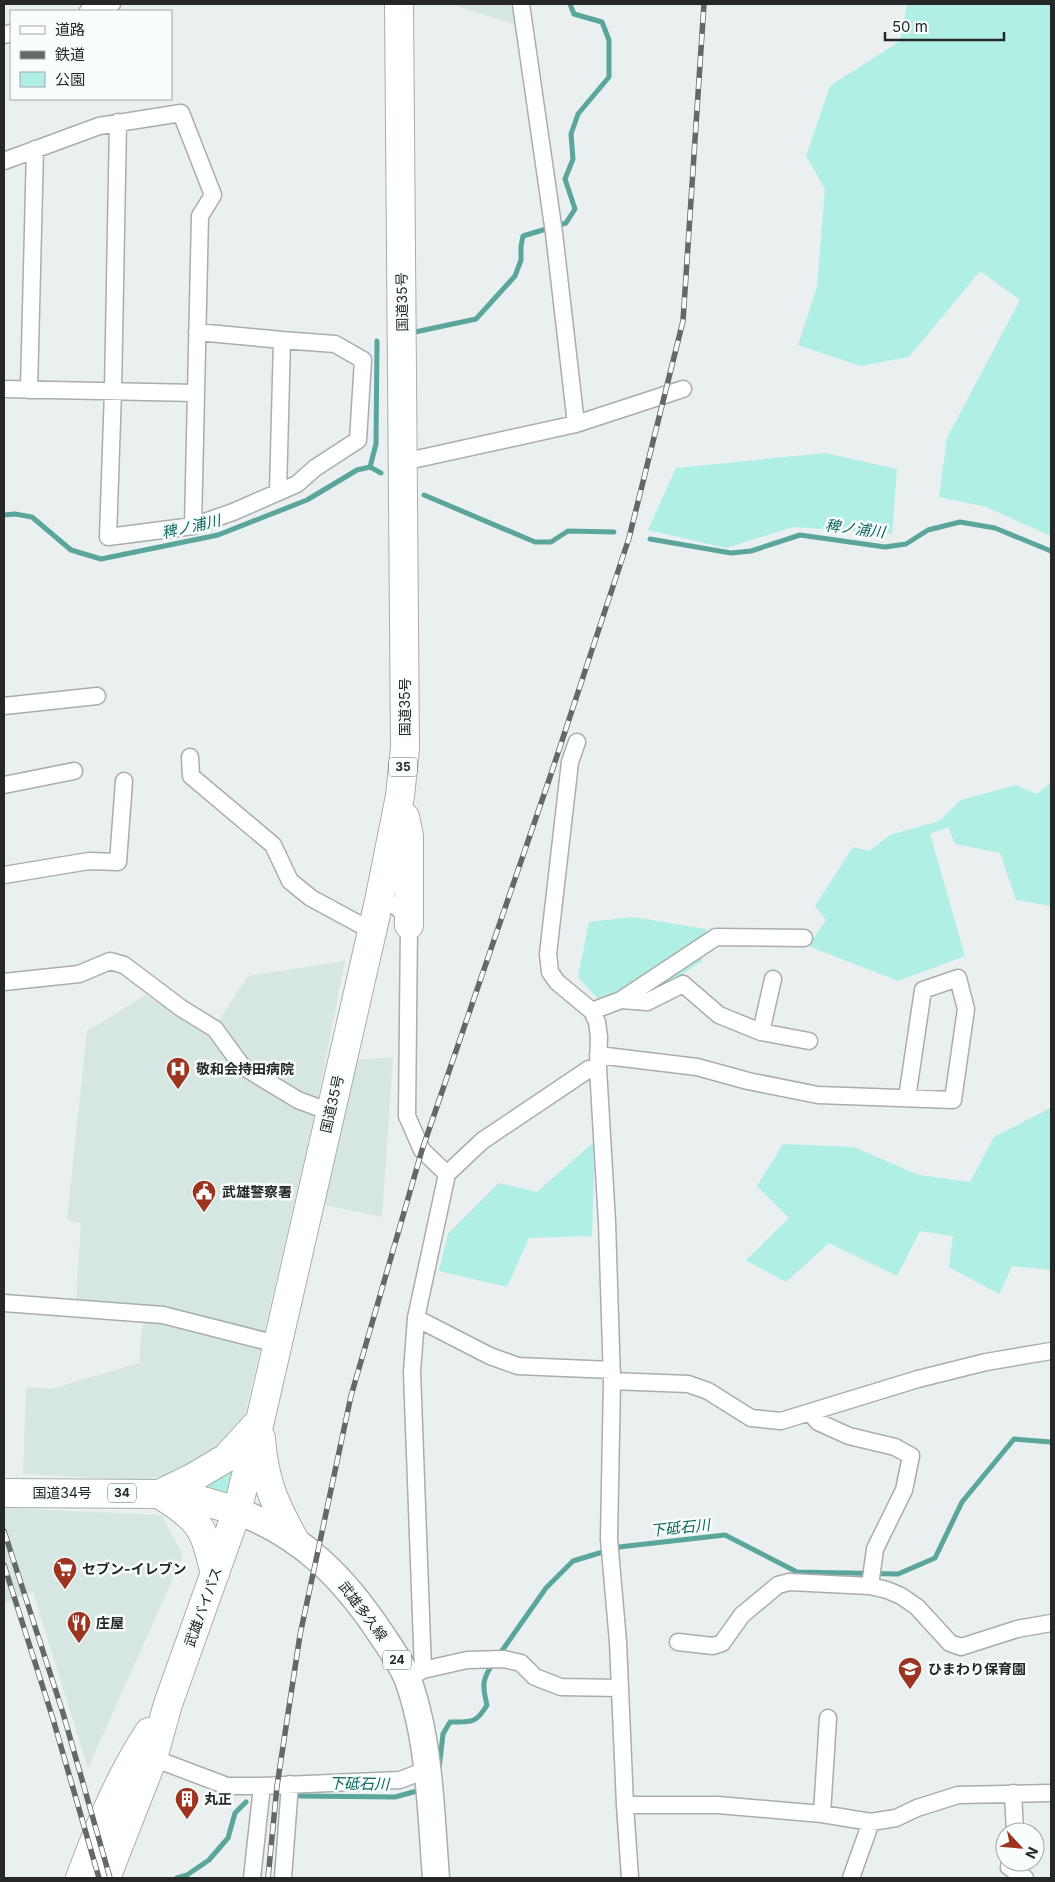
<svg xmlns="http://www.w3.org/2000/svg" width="1055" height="1882" font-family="Inter,'Noto Sans JP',sans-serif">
<rect width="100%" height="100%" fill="#e9f0ef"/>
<path fill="#d6e6e3" d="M451,4H516L519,26L457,6Z
M345,961L317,1103L243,1058L217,1023L248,976Z
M146,995L210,1035L233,1069L315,1112L264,1333L161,1310L76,1300L81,1223L67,1220L87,1031Z
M393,1057L382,1217L319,1204L356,1060Z
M143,1320H160L261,1344L243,1424L191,1471L141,1480L23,1474L26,1387L51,1389L139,1363Z
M4,1508L162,1515L183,1556L88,1768L33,1592L4,1603Z"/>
<path fill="#b0efe4" d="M907,4H1051V536L986,507L939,497L947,438L1020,300L980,271L909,357L860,366L798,345L817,287L825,189L806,156L830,86L900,41Z
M825,453L897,469L892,534L793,527L726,548L648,530L676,468Z
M1051,782V906L1016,900L1000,853L955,844L948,827L930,834L965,956L898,981L808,946L826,920L815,906L853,847L869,851L890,835L939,821L961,800L1016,785L1037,794Z
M633,917L706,929L702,961L653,995L597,998L578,977L589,922Z
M1050,1108L1051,1270L1012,1266L999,1294L949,1267L953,1236L920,1231L897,1276L829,1243L786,1282L746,1260L789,1218L757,1186L783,1144L853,1147L919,1175L970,1182L994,1137Z
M595,1141L592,1236L529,1238L507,1287L439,1271L448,1234L499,1183L537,1192Z
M237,1458L229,1490L226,1494L197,1484Z"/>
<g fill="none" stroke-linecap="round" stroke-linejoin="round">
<path stroke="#5aa69b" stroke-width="5" d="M415,332L476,319L515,276L521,260V246L523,236L566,223L575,209L565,179L573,159L571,134L578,114L609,77V40L602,22L574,14L570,4
M370,467L376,444L377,341
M424,495L535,542H551L568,531L614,532
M4,515L15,514L32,517L71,550L101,559L218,535L307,500L357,470L370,467L381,473
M650,539L731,553L751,551L800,535L885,547L906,544L928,530L960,522L995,528L1051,551
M499,1655L546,1588L573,1561L619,1547L725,1535L797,1572L898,1574L935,1558L962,1502L1014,1439L1051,1442
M439,1769L443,1734L450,1722C471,1722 476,1724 487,1705C482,1685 482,1679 494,1662
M300,1796L395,1797L417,1791
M177,1878L187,1875L209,1860L228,1838L235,1813L246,1802"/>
<defs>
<path id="minor" d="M521,4L554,233L576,424
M88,11L112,4
M4,35L11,33
M118,122L113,391L108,537L193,526L233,512L297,484L315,468L358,440L363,360L335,344L282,340
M4,161L99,126L181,113L213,195L200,216L193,526
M197,332L282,340L278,492
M4,389L196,393
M29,390L35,149
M403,462L576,424L683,389
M4,706L97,696
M577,742L570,762L548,954L550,972L557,982L592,1011L597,1022L599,1037L598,1068L607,1222L612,1381L609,1539L618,1642L625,1805L630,1878
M190,757L191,776L273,845L290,881L311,898L372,931
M4,785L74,771
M4,875L89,861L118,862L124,781
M379,901C397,903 401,909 409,925L407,1116L422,1150L447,1174
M4,982L79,974L110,961L124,965L181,1008L215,1029L242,1066L298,1100L330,1112
M621,1000L716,937L804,938
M592,1011L621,1000L647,1002L683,984L719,1015L761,1032L773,979
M761,1032L809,1041
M598,1055L697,1067L748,1081L818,1095L953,1100L966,1009L958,978L923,990L907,1098
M4,1303L163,1315L277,1344
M416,1318L490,1356L518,1366L612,1370
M612,1381L688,1384L708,1391L751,1418L781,1421L918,1379L986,1362L1051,1351
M810,1412L818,1422L849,1436L895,1447L911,1456L904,1490L875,1549L870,1586
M678,1642L713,1646L722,1643L742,1615L778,1585L789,1582L870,1586L887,1590L901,1596L917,1607L950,1643L961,1647L1017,1629L1051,1623
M423,1670L467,1660L504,1659L521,1663L535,1677L561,1687L620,1688
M407,1679L423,1670L412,1372L416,1318L447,1174L482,1141L589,1069L598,1068
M145,1755L227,1786H262L252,1878
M262,1786L400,1780L426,1770
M1013,1793L1015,1832
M625,1805H718L822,1814L871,1822L896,1818L917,1808L958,1795L1051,1793
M822,1814L828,1718
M1010,1862L1009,1867L1025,1878
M283,1878L290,1784
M851,1878L871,1822"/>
<path id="primary" d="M237,1511C302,1535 344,1578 381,1634C391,1649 402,1664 408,1680C430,1741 431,1814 436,1878"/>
<path id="trunk" d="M405,817L409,836V925
M261,1438C264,1480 274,1503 294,1539
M4,1493L159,1494L189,1497L237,1511
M159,1494L194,1477L226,1458L256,1425
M162,1496C202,1521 204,1529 215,1574
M80,1878C99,1828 119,1777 149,1732
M106,1878L153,1758L168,1704L237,1511L260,1421L379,901L400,796L405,748L399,4"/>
</defs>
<use href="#minor" stroke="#a8aead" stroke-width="19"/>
<use href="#primary" stroke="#a8aead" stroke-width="29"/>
<use href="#trunk" stroke="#a8aead" stroke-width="30"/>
<use href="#minor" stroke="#fff" stroke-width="16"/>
<use href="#primary" stroke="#fff" stroke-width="26"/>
<use href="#trunk" stroke="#fff" stroke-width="28"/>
<defs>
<path id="rail" d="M4,1531L63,1713L110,1878
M4,1565L53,1719L99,1878
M268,1878L277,1786L300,1635L351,1396L422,1150L550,777L629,538L683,321L704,4"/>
</defs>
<use href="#rail" stroke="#646868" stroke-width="5.5"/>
<use href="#rail" stroke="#f7fefc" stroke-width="4" stroke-dasharray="11" stroke-linecap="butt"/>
</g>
<defs>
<symbol id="hospital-pin" viewBox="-11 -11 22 30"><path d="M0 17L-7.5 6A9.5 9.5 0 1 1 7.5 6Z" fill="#9d341f" stroke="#f7fefc"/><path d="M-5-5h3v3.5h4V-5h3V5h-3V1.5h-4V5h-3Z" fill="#fff"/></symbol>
<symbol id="civic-pin" viewBox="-11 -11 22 30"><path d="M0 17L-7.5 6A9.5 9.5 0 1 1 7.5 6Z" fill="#9d341f" stroke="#f7fefc"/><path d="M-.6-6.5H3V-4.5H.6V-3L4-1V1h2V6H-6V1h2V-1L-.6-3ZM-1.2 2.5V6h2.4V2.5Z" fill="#fff"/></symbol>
<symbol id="supermarket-pin" viewBox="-11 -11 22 30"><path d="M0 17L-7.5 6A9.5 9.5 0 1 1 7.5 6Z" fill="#9d341f" stroke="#f7fefc"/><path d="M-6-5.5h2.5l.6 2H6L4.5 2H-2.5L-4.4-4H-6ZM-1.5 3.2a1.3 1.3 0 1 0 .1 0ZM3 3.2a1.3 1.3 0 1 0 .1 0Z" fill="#fff"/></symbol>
<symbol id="restaurant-pin" viewBox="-11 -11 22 30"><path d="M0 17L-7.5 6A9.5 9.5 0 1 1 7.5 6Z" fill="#9d341f" stroke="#f7fefc"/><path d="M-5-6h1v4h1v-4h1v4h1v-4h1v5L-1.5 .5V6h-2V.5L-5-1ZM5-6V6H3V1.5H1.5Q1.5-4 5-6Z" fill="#fff"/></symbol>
<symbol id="school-pin" viewBox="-11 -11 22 30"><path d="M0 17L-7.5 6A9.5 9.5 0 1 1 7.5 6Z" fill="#9d341f" stroke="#f7fefc"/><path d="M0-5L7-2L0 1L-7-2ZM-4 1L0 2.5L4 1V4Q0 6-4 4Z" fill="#fff"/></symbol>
<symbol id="building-pin" viewBox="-11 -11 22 30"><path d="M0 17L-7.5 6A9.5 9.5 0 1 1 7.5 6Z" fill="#9d341f" stroke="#f7fefc"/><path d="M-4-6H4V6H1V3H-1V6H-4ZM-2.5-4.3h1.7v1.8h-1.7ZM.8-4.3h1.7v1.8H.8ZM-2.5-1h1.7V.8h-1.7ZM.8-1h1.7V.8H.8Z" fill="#fff"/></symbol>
</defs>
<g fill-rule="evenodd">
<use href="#hospital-pin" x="164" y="1055" width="28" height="38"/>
<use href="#civic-pin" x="190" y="1178" width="28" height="38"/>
<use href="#supermarket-pin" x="51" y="1555" width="28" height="38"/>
<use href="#restaurant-pin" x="65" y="1609" width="28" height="38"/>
<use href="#school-pin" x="896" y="1655" width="28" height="38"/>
<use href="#building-pin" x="173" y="1785" width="28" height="38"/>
</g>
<g text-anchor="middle" stroke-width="5" stroke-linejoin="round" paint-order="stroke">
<g fill="#f7fefc" stroke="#656868" stroke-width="1">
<rect x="389" y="757.5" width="28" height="19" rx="4"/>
<rect x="108" y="1483.5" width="28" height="19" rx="4"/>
<rect x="383" y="1650.5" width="28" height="19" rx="4"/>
</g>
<g font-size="12" font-weight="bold" fill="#262828">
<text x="403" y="771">35</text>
<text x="122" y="1497">34</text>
<text x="397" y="1664">24</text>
</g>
<g font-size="14" fill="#262828" stroke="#f7fefc">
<text transform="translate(402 302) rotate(-91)" y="5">国道35号</text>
<text transform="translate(405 707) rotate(-90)" y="5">国道35号</text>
<text transform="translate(332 1104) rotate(-77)" y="5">国道35号</text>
<text x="62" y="1498">国道34号</text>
<text transform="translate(203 1607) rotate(-70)" y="5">武雄バイパス</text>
<text transform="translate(363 1611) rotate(53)" y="5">武雄多久線</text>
</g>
<g font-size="14" font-weight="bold" fill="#262828" stroke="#f7fefc" text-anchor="start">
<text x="196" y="1074">敬和会持田病院</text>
<text x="222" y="1197">武雄警察署</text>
<text x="82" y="1574">セブン-イレブン</text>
<text x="96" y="1628">庄屋</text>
<text x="928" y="1674">ひまわり保育園</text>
<text x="204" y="1804">丸正</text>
</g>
<g font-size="15" font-style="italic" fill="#0a665c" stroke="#f7fefc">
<text transform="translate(191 527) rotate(-13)" y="5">稗ノ浦川</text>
<text transform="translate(855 529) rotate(7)" y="5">稗ノ浦川</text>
<text transform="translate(680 1528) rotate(-6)" y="5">下砥石川</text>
<text transform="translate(359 1784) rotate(1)" y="5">下砥石川</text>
</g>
</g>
<rect width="1055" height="1882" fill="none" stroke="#262828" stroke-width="10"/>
<rect x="10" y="10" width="162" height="90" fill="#f7fefc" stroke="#a3a8a7"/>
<rect x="20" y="26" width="25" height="8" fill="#ffffff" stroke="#a3a8a7"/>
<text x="55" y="35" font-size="15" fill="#262828">道路</text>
<rect x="20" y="51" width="25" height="8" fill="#646868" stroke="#a3a8a7"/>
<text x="55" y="60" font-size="15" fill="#262828">鉄道</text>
<rect x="20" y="72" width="25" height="15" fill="#b0efe4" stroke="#a3a8a7"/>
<text x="55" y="85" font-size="15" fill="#262828">公園</text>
<g transform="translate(1020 1847) rotate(116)"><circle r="24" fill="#f7fefc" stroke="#a3a8a7"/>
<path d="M0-4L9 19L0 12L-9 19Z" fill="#9d341f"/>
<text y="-8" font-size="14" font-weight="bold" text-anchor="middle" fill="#262828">N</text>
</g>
<path d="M885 32v8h119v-8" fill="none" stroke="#262828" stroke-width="2.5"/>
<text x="892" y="32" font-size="15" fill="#262828" stroke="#f7fefc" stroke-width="4" paint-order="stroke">50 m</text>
</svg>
